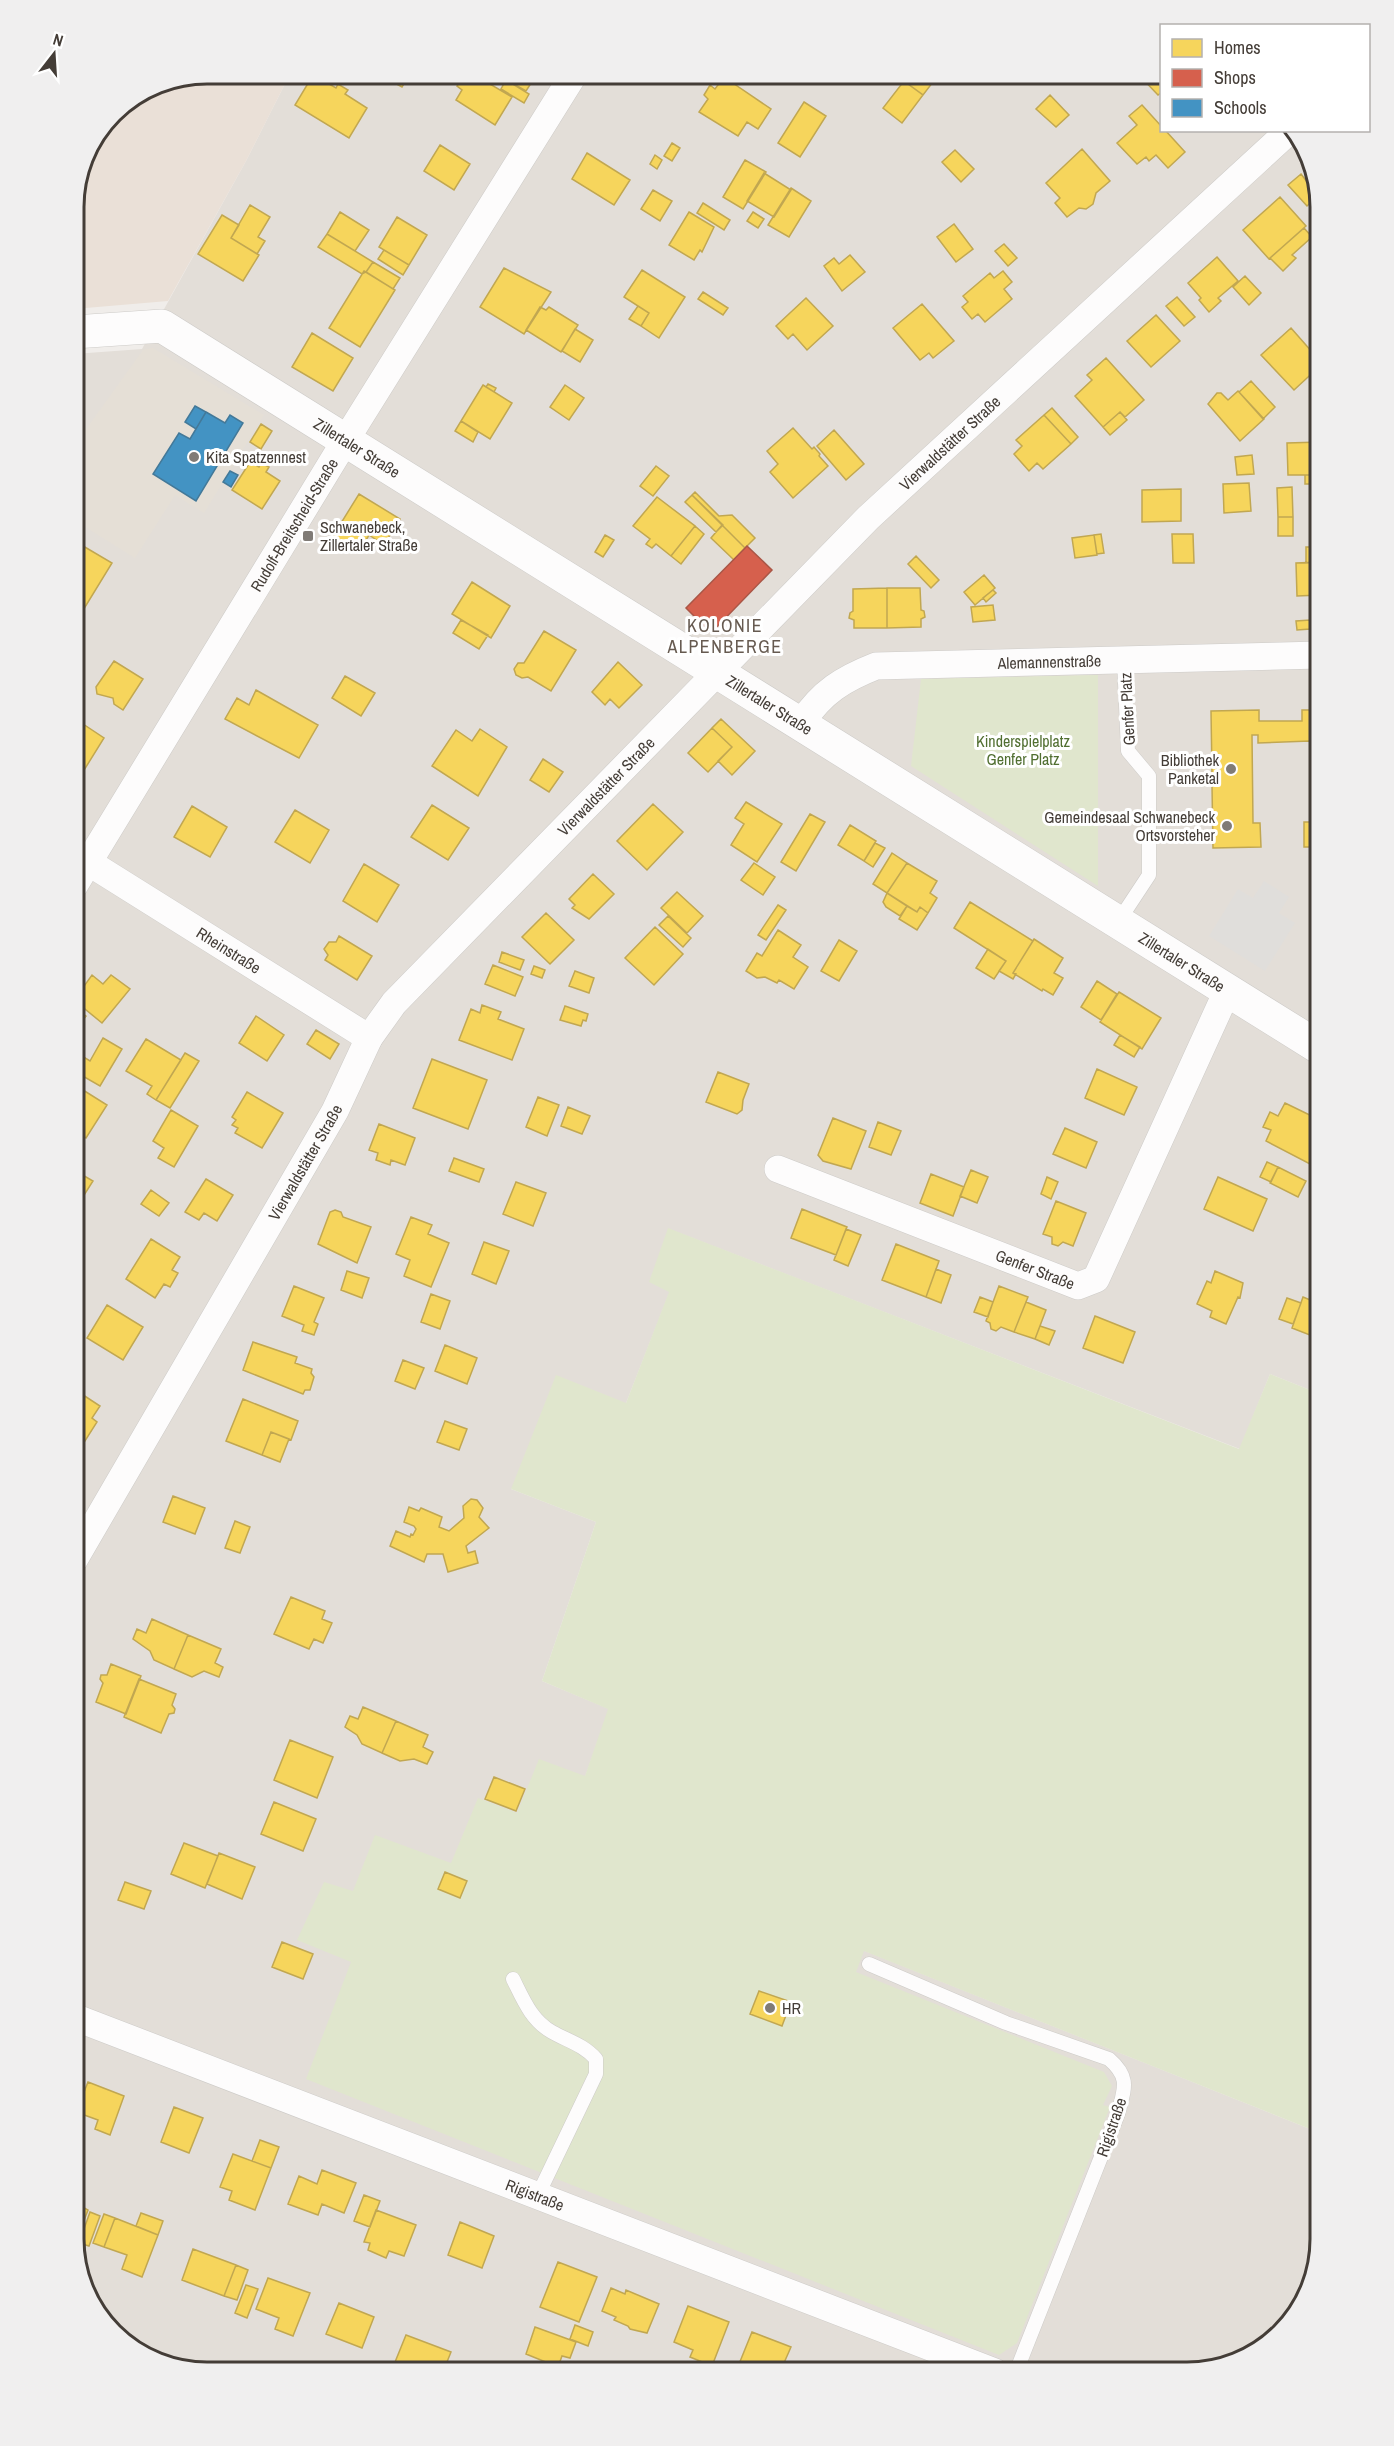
<svg xmlns="http://www.w3.org/2000/svg" width="1394" height="2446" font-family="'Archivo Narrow',sans-serif">
<rect width="100%" height="100%" fill="#f0edea"/>
<path fill="#e3ded8" d="M290,74H1161L1162,130L1291,131L1310,155L1320,207V1394L1270,1374L1240,1449L669,1229L670,1291L626,1403L511,1489L596,1522L542,1681L609,1709L585,1777L745,1903L1320,2133V2240L1298,2314L1239,2362L1187,2372H199L128,2345L84,2291L74,2239V354L142,349L246,161Z"/>
<path fill="#eae0d7" d="M207,74H290L246,161L168,301L74,309V198L84,155L113,112L156,84Z"/>
<path fill="#e5dfd6" d="M153,348L264,415L204,513L175,495L135,558L74,520V446L143,350Z"/>
<path fill="#e0e6cd" d="M1098,675V886L911,766L921,679Z
M668,1228L1239,1449L1270,1374L1320,1394V2133L864,1951L856,1972L1104,2072L1112,2086L1103,2105L1110,2107L1017,2343L999,2355L306,2079L351,1962L297,1940L324,1882L353,1891L375,1835L451,1863L478,1798L517,1813L539,1759L585,1776L608,1709L542,1681L596,1522L511,1489L556,1375L626,1403L669,1292L649,1282Z"/>
<path fill="#e0dedb" d="M1264,881L1289,897L1279,913L1295,923L1265,971L1209,936L1238,889L1253,898Z"/>
<path fill="#f6d55c" stroke="#c1a751" stroke-width="1.5" d="M378,74H410L402,87Z
M465,74H473L512,97L495,125L456,100L462,90L457,86Z
M511,74H537L526,91L507,80Z
M909,74H922L933,82L923,95L904,81Z
M979,74H993L986,81Z
M1138,74H1162V92L1158,95Z
M313,75L336,88L338,84L348,90L345,94L367,108L349,138L295,105Z
M498,75L506,80L503,85L495,80Z
M724,77L771,109L758,129L747,122L738,136L699,112L708,99L704,95L710,85L715,89Z
M506,80L529,94L524,103L501,89Z
M904,81L923,95L902,123L883,108Z
M1050,95L1069,115L1056,127L1036,109Z
M804,102L826,116L800,157L778,143Z
M1142,105L1162,127V130H1165L1185,152L1168,168L1156,155L1149,161L1146,157L1137,164L1117,143L1137,125L1129,116Z
M672,143L680,148L672,161L664,156Z
M440,145L470,164L454,190L424,171Z
M1082,149L1110,181L1096,193L1093,204L1086,209L1079,208L1067,217L1055,203L1060,198L1046,183Z
M955,150L974,169L961,182L942,162Z
M587,153L630,180L614,205L572,179Z
M655,155L662,160L657,169L650,164Z
M745,160L766,172L743,209L723,197Z
M764,173L791,190L774,217L747,201Z
M1301,174L1318,196L1307,206L1288,185Z
M791,188L811,201L789,237L768,225Z
M653,190L672,201L660,221L641,209Z
M1280,197L1306,226L1269,259L1243,230Z
M703,203L730,220L724,230L697,213Z
M250,205L270,217L258,237L265,241L257,254L231,238Z
M340,212L369,230L355,251L327,234Z
M689,212L714,227L702,252L700,250L694,260L669,245Z
M753,212L764,219L758,228L747,221Z
M222,215L239,225L231,238L259,255L243,281L198,254Z
M397,217L427,235L409,265L379,247Z
M954,224L973,249L956,262L937,237Z
M1304,228L1312,237L1292,255L1296,258L1283,271L1270,258Z
M327,234L373,262L366,272L362,274L318,247Z
M1004,244L1017,258L1008,266L995,251Z
M384,250L409,265L403,275L378,259Z
M850,255L865,272L842,291L824,266L834,258L839,264Z
M1217,257L1238,281L1218,298L1221,301L1209,312L1199,300L1201,298L1188,283Z
M373,262L400,278L393,289L366,272Z
M504,268L551,292L524,334L480,307Z
M642,270L685,297L659,338L641,326L649,313L624,297Z
M364,271L395,290L360,347L329,328Z
M1003,271L1012,282L1004,289L1012,299L985,322L978,314L972,319L962,307L968,302L963,296L990,273L994,278Z
M1245,276L1261,293L1249,305L1233,287Z
M703,292L728,308L723,315L698,299Z
M1177,297L1195,317L1184,326L1166,306Z
M806,298L833,326L807,350L793,334L788,339L776,326Z
M922,304L954,341L933,358L929,353L920,360L893,328Z
M638,306L649,313L641,326L629,319Z
M540,307L546,310L549,307L578,325L561,352L526,330Z
M1156,315L1180,341L1151,367L1127,341Z
M1291,328L1320,361V366L1294,390L1261,355Z
M575,329L593,340L580,362L562,351Z
M312,333L353,358L333,391L292,367Z
M1106,358L1144,400L1125,417L1120,412L1103,427L1075,396L1092,380L1087,375Z
M1251,381L1275,407L1263,419L1239,392Z
M488,384L496,388L494,392L486,387Z
M483,385L512,403L490,439L461,421Z
M565,385L584,398L569,420L550,407Z
M1238,391L1264,419L1240,441L1208,404L1217,393H1221L1228,400Z
M1052,408L1078,437L1071,444L1044,415Z
M1120,412L1127,420L1110,435L1103,427Z
M1044,415L1071,444L1043,469L1037,463L1029,471L1014,454L1022,446L1016,440Z
M461,421L478,432L473,442L455,431Z
M261,424L272,431L261,449L250,442Z
M793,428L812,449L814,447L820,454L819,456L828,466L793,498L770,472L778,464L767,451Z
M834,430L864,464L846,480L817,446Z
M1320,442V484H1318V475H1288L1287,443Z
M1252,455L1254,474L1237,475L1235,457Z
M250,462L259,467L261,463L269,467L266,472L280,481L262,509L232,490Z
M656,466L669,476L653,496L640,486Z
M1305,475H1318V484H1305Z
M1249,483L1251,511L1224,513L1223,484Z
M1292,487L1293,517H1278L1277,488Z
M1181,489V521L1142,522V490Z
M695,492L719,516L732,515L755,538L745,548L692,495Z
M359,494L400,519L384,545L369,535L359,552L333,536Z
M692,495L723,525L716,532L685,502Z
M657,497L695,526L671,556L656,544L652,548L646,544L650,539L633,526Z
M1278,517H1293V536H1278Z
M722,525L745,548L734,560L711,538Z
M695,526L704,534L681,564L671,556Z
M1101,534L1104,553L1097,554L1094,535Z
M1172,534H1193L1194,563H1173Z
M605,535L614,540L603,557L595,552Z
M1094,535L1097,555L1075,558L1072,538Z
M78,543L112,563L82,612L74,608V550Z
M1306,547H1320V562L1306,563Z
M916,556L939,580L931,588L908,564Z
M1320,562V595L1297,596L1296,563Z
M984,575L995,588L975,605L964,592Z
M472,582L510,606L491,638L452,614Z
M887,588H920L921,610L924,611L925,617L921,619V627L887,628Z
M887,588V628H854V620L849,618L850,613L853,611V589Z
M993,590L996,593L986,602L983,598Z
M993,605L995,620L973,622L971,607Z
M461,620L488,635L479,649L453,633Z
M1310,620V629L1297,630L1296,621Z
M544,631L576,650L551,691L528,677L522,678L516,675L514,669L518,663H524Z
M114,661L143,679L123,710L114,704L113,698L97,694L96,687Z
M618,662L642,685L619,708L610,699L605,705L592,692Z
M345,676L375,693L361,716L332,698Z
M256,690L318,725L299,758L225,719L237,698L249,705Z
M1259,710V721H1302V710H1320V847H1304V822H1311L1310,741L1258,743V735H1252L1253,823H1260L1261,847L1213,848L1212,785H1216V775L1212,774L1211,711Z
M74,718L104,738L81,775L74,770Z
M721,719L755,751L732,775L718,761L732,747L712,728Z
M712,728L732,747L708,772L688,753Z
M480,729L507,747L478,796L432,766L456,730L472,741Z
M543,759L563,772L549,792L530,780Z
M746,802L782,824L757,862L731,845L744,824L735,818Z
M653,804L683,832L647,870L617,841Z
M432,805L469,828L448,860L411,837Z
M192,806L227,827L210,857L174,837Z
M295,810L329,830L310,863L275,842Z
M810,814L825,822L796,871L781,862Z
M850,825L876,841L864,861L838,845Z
M875,843L885,848L873,867L864,861Z
M892,853L907,863L887,893L873,884Z
M754,863L775,877L763,895L741,880Z
M907,863L937,881L930,893L937,898L928,913L920,907L917,912L887,893Z
M364,864L399,885L377,922L343,901Z
M593,874L614,894L589,919L572,908L575,905L569,899Z
M677,892L703,916L687,933L661,908Z
M887,893L907,906L900,916L886,907L883,902Z
M970,902L1033,941L1013,973L1016,974L1013,979L999,971L1006,961L954,928Z
M778,905L786,910L766,940L758,935Z
M907,906L917,912L920,907L928,913L917,930L899,919Z
M546,913L574,940L550,964L522,937Z
M668,916L691,938L683,947L659,925Z
M655,927L683,954L654,985L625,958Z
M778,930L801,945L793,957L808,967L794,989L779,980L777,983L765,977L757,978L746,971L757,953L762,956Z
M339,936L372,956L357,980L325,960L328,955L324,949L329,942H336Z
M1034,939L1063,958L1054,973L1063,978L1053,995L1043,989L1042,991L1013,973Z
M839,940L857,951L839,981L821,971Z
M988,949L1006,961L994,979L976,968Z
M502,952L524,960L520,970L499,962Z
M493,965L523,977L515,996L485,984Z
M534,966L545,970L542,978L531,974Z
M575,971L594,978L589,993L569,986Z
M92,975L103,984L111,975L130,989L102,1023L74,1000Z
M1097,981L1117,994L1101,1020L1081,1007Z
M1119,992L1161,1018L1142,1049L1100,1022Z
M482,1005L501,1012L498,1019L524,1029L512,1060L459,1040L471,1009L480,1013Z
M74,1006L86,1016L77,1028L74,1026Z
M565,1006L588,1014L586,1021L583,1020L581,1026L560,1020Z
M256,1016L284,1035L267,1061L239,1043Z
M316,1030L339,1044L330,1059L307,1044Z
M1120,1035L1140,1047L1134,1057L1114,1045Z
M103,1038L122,1049L100,1086L74,1071V1051L90,1061Z
M146,1039L181,1060L156,1100L147,1094L152,1086L126,1071Z
M185,1053L199,1061L170,1108L156,1100Z
M432,1059L487,1080L468,1129L413,1108Z
M1097,1069L1137,1087L1124,1115L1085,1098Z
M718,1072L749,1084L743,1100L742,1110L737,1114L706,1102Z
M83,1090L107,1105L86,1138L74,1131V1103Z
M247,1092L283,1113L262,1148L235,1133L238,1128L232,1125L236,1120L232,1117Z
M538,1097L559,1105L547,1136L526,1127Z
M1285,1103L1320,1120V1142L1310,1164L1266,1141L1271,1130L1263,1127L1270,1112L1278,1116Z
M568,1107L590,1116L582,1134L561,1126Z
M171,1110L198,1126L174,1167L158,1158L164,1148L153,1141Z
M833,1118L866,1131L851,1169L823,1161L818,1155Z
M878,1122L901,1131L891,1155L869,1147Z
M379,1124L415,1138L405,1165L391,1160L390,1165L376,1160L378,1153L369,1150Z
M1065,1128L1097,1142L1086,1168L1053,1154Z
M454,1158L484,1169L479,1182L449,1171Z
M1267,1162L1278,1167L1271,1182L1260,1177Z
M1278,1167L1306,1181L1298,1197L1270,1183Z
M74,1170L93,1181L81,1200L74,1195Z
M971,1170L988,1177L977,1203L960,1196Z
M931,1174L964,1187L953,1216L920,1203Z
M1047,1177L1058,1182L1051,1199L1041,1194Z
M1218,1177L1267,1199L1253,1231L1204,1209Z
M206,1179L233,1195L217,1221L204,1213L199,1220L185,1212Z
M516,1182L546,1193L533,1226L503,1214Z
M151,1190L169,1203L159,1216L141,1204Z
M1056,1201L1086,1213L1073,1246L1063,1242L1058,1246L1052,1244V1237L1043,1234Z
M802,1209L847,1227L836,1255L791,1238Z
M335,1210L341,1212L343,1217L371,1227L357,1263L318,1244L330,1212Z
M411,1217L432,1225L428,1234L449,1243L431,1287L404,1276L410,1260L396,1254Z
M846,1229L861,1235L848,1266L834,1260Z
M151,1239L180,1257L172,1270L178,1273L170,1287L164,1284L155,1298L126,1279Z
M484,1242L509,1251L496,1284L472,1274Z
M896,1244L939,1261L926,1297L882,1280Z
M936,1269L951,1275L941,1303L926,1297Z
M347,1271L369,1278L362,1298L341,1290Z
M1215,1271L1243,1283L1240,1298L1238,1297L1226,1324L1210,1317L1212,1311L1197,1304L1207,1281L1211,1283Z
M294,1286L324,1298L314,1322L318,1324L314,1335L302,1331L304,1325L282,1316Z
M999,1286L1028,1297L1014,1332L1001,1327L996,1331L991,1329L990,1323L986,1321Z
M431,1294L450,1301L440,1329L421,1322Z
M980,1297L993,1302L988,1317L974,1312Z
M1303,1297L1320,1304V1339L1292,1328Z
M1287,1298L1301,1303L1293,1324L1279,1319Z
M1026,1302L1046,1310L1035,1339L1014,1332Z
M107,1305L143,1327L123,1360L87,1338Z
M1095,1316L1135,1332L1123,1363L1083,1348Z
M1040,1326L1055,1331L1049,1345L1035,1339Z
M253,1342L297,1357L295,1363L312,1369L311,1373L314,1377L310,1390H305L303,1394L243,1370Z
M445,1345L477,1358L467,1384L435,1371Z
M403,1360L424,1368L415,1389L395,1381Z
M74,1389L100,1406L92,1418L97,1422L85,1441L80,1437L74,1446Z
M243,1399L298,1421L291,1440L271,1432L262,1455L226,1441Z
M445,1421L467,1429L459,1450L437,1442Z
M271,1432L289,1439L280,1462L262,1455Z
M173,1496L205,1508L195,1534L163,1522Z
M471,1499L477,1500L483,1508L479,1517L489,1528L466,1546L468,1553L475,1551L478,1563L448,1572L443,1554H427L424,1562L390,1546L396,1531L410,1537L411,1534L413,1535L416,1529L414,1526L404,1522L409,1507L419,1511L421,1508L442,1517L439,1527L449,1531L464,1518L463,1506Z
M235,1521L250,1527L240,1553L225,1548Z
M291,1597L325,1611L322,1619L332,1623L323,1643L314,1639L309,1649L274,1634Z
M152,1619L188,1635L174,1669L154,1660L150,1651L133,1639L137,1629L146,1633Z
M188,1635L221,1649L215,1663L223,1667L219,1677L204,1671L192,1677L174,1669Z
M111,1664L141,1676L126,1714L96,1702L103,1683L100,1679L101,1675H107Z
M139,1679L176,1694L172,1705L175,1709L174,1713L169,1714L161,1733L124,1717Z
M363,1707L396,1721L382,1753L362,1744L357,1735L345,1727L350,1716L358,1719Z
M396,1721L428,1735L423,1747L433,1752L427,1764L414,1759L400,1761L382,1753Z
M290,1740L333,1757L317,1798L274,1780Z
M494,1777L525,1789L516,1811L485,1799Z
M274,1802L316,1819L303,1851L261,1834Z
M184,1843L218,1856L205,1888L171,1874Z
M219,1853L255,1867L242,1899L207,1884Z
M445,1872L467,1881L460,1898L438,1889Z
M125,1882L151,1891L144,1909L118,1900Z
M282,1942L313,1954L303,1979L272,1967Z
M759,1991L791,2002L782,2026L750,2014Z
M88,2082L124,2096L110,2135L95,2129L98,2120L76,2112Z
M174,2107L203,2118L189,2153L161,2142Z
M260,2140L279,2147L271,2168L252,2161Z
M233,2154L271,2168L255,2210L229,2200L232,2191L220,2187Z
M322,2170L356,2183L344,2213L322,2204L318,2215L288,2204L299,2176L317,2184Z
M364,2195L380,2201L370,2227L354,2221Z
M74,2202L88,2210L76,2241L74,2239Z
M376,2210L416,2225L404,2256L389,2251L386,2258L368,2250L370,2243L364,2242Z
M90,2212L100,2216L89,2246L79,2243Z
M141,2213L163,2221L158,2235L136,2226Z
M104,2214L115,2218L104,2247L93,2243Z
M115,2218L158,2235L142,2277L122,2269L127,2255L104,2247Z
M460,2222L494,2236L482,2268L448,2255Z
M193,2249L236,2265L224,2296L182,2280Z
M558,2262L597,2277L579,2322L540,2307Z
M236,2265L248,2270L237,2300L224,2296Z
M268,2278L310,2293L293,2336L275,2329L279,2318L256,2309Z
M246,2285L258,2289L247,2318L235,2313Z
M611,2288L625,2294L626,2290L659,2304L647,2333L630,2329L628,2326L614,2320L616,2317L602,2311Z
M339,2303L374,2317L362,2348L326,2334Z
M688,2306L729,2322L712,2366L690,2357L693,2350L674,2342Z
M575,2325L593,2332L588,2346L570,2339Z
M535,2327L576,2342L570,2358L562,2356L558,2367L526,2354Z
M752,2332L791,2347L780,2372H761L739,2364Z
M406,2335L451,2352L443,2372H391Z
M622,2363L636,2368L634,2372H619Z
M654,2363L671,2369L669,2372H651Z
M829,2363L853,2372H825Z"/>
<path fill="#d6604d" stroke="#aa5646" stroke-width="1.5" d="M747,546L772,570L711,633L686,608Z"/>
<path fill="#4393c3" stroke="#437999" stroke-width="1.5" d="M195,406L206,412L196,429L185,422Z
M206,412L225,423L230,415L243,423L196,501L153,474L179,433L190,439Z
M230,471L238,475L231,487L223,482Z"/>
<g fill="none" stroke-linecap="round" stroke-linejoin="round">
<defs>
<path id="service" d="M1118,922L1149,875V776L1128,751L1124,660
M869,1964L1006,2023L1109,2059C1131,2078 1124,2089 1118,2114L1016,2372
M513,1979C523,1999 531,2020 552,2032C568,2041 584,2045 596,2059V2074L537,2197"/>
<g id="minor">
<path id="s1" d="M802,722C822,692 843,679 876,666L1320,655"/>
<path id="s2" d="M88,862L369,1038"/>
<path id="s3" d="M74,886L345,441L574,74"/>
<path id="s4" d="M778,1169L1078,1286L1096,1279L1228,989"/>
<path id="s5" d="M74,1560L335,1111L369,1038L394,1003L868,518L1290,130"/>
<path id="s6" d="M74,2017L995,2372"/>
</g>
<g id="tertiary">
<path id="s7" d="M74,332L162,326L1320,1048"/>
</g>
</defs>
<use href="#service" stroke="#cdcbc8" stroke-width="15"/>
<use href="#minor" stroke="#cdcbc8" stroke-width="28"/>
<use href="#tertiary" stroke="#cdcbc8" stroke-width="34"/>
<use href="#service" stroke="#fdfcfc" stroke-width="14"/>
<use href="#minor" stroke="#fdfcfc" stroke-width="27"/>
<use href="#tertiary" stroke="#fdfcfc" stroke-width="33"/>
</g>
<g fill="#807b76" stroke="#fff" stroke-width="2">
<circle cx="194" cy="457" r="6"/>
<rect x="302" y="530" width="12" height="12" rx="3"/>
<circle cx="1231" cy="769" r="6"/>
<circle cx="1227" cy="826" r="6"/>
<circle cx="770" cy="2008" r="6"/>
</g>
<g text-anchor="middle" stroke-width="6" stroke-linejoin="round" paint-order="stroke">
<g font-size="16" fill="#443d37" stroke="#fff">
<text dy="6" stroke="none"><textPath href="#s5" startOffset="1432">Vierwaldstätter Straße</textPath></text>
<text dy="6" stroke="none"><textPath href="#s7" startOffset="318">Zillertaler Straße</textPath></text>
<text dy="6" stroke="none"><textPath href="#s3" startOffset="423">Rudolf-Breitscheid-Straße</textPath></text>
<text dy="6" stroke="none"><textPath href="#s1" startOffset="268">Alemannenstraße</textPath></text>
<text dy="6" stroke="none"><textPath href="#s7" startOffset="804">Zillertaler Straße</textPath></text>
<text transform="translate(1127 709) rotate(-93)" y="6">Genfer Platz</text>
<text dy="6" stroke="none"><textPath href="#s5" startOffset="946">Vierwaldstätter Straße</textPath></text>
<text dy="6" stroke="none"><textPath href="#s2" startOffset="166">Rheinstraße</textPath></text>
<text dy="6" stroke="none"><textPath href="#s7" startOffset="1290">Zillertaler Straße</textPath></text>
<text dy="6" stroke="none"><textPath href="#s5" startOffset="460">Vierwaldstätter Straße</textPath></text>
<text dy="6" stroke="none"><textPath href="#s4" startOffset="276">Genfer Straße</textPath></text>
<text transform="translate(1111 2127) rotate(-71)" y="6">Rigistraße</text>
<text dy="6" stroke="none"><textPath href="#s6" startOffset="494">Rigistraße</textPath></text>
</g>
<g font-size="16" fill="#443d37" stroke="#fff" text-anchor="start">
<text x="206" y="463">Kita Spatzennest</text>
<text x="320" y="533">Schwanebeck,<tspan x="320" dy="18">Zillertaler Straße</tspan></text>
<text x="1219" y="766" text-anchor="end">Bibliothek<tspan x="1219" dy="18">Panketal</tspan></text>
<text x="1215" y="823" text-anchor="end">Gemeindesaal Schwanebeck<tspan x="1215" dy="18">Ortsvorsteher</tspan></text>
<text x="782" y="2014">HR</text>
</g>
<g font-size="16" fill="#516f31" stroke="#fff">
<text x="1023" y="747">Kinderspielplatz<tspan x="1023" dy="18">Genfer Platz</tspan></text>
</g>
<g font-size="18" letter-spacing="1.5" fill="#665a50" stroke="#fff">
<text x="725" y="632">KOLONIE<tspan x="725" dy="21">ALPENBERGE</tspan></text>
</g>
</g>
<path d="M0 0H1394V2446H0ZM207 84H1187A123 123 0 0 1 1310 207V2239A123 123 0 0 1 1187 2362H207A123 123 0 0 1 84 2239V207A123 123 0 0 1 207 84Z" fill="#f0efef" fill-rule="evenodd"/>
<path fill="none" stroke="#443d37" stroke-width="3" d="M207 84H1187A123 123 0 0 1 1310 207V2239A123 123 0 0 1 1187 2362H207A123 123 0 0 1 84 2239V207A123 123 0 0 1 207 84Z"/>
<rect x="1160" y="24" width="210" height="108" fill="#ffffff" stroke="#b4b1af" stroke-width="1.5"/>
<rect x="1172" y="39" width="30" height="18" fill="#f6d55c" stroke="#b4b1af" stroke-width="1.5"/>
<text x="1214" y="54" font-size="18" fill="#443d37">Homes</text>
<rect x="1172" y="69" width="30" height="18" fill="#d6604d" stroke="#b4b1af" stroke-width="1.5"/>
<text x="1214" y="84" font-size="18" fill="#443d37">Shops</text>
<rect x="1172" y="99" width="30" height="18" fill="#4393c3" stroke="#b4b1af" stroke-width="1.5"/>
<text x="1214" y="114" font-size="18" fill="#443d37">Schools</text>
<g transform="translate(54 54) rotate(17)" stroke="#ffffff" stroke-width="4.5" paint-order="stroke">
<path d="M0-4.5L10 22L0 15L-10 22Z" fill="#443d37"/>
<text y="-9" font-size="16" font-weight="bold" text-anchor="middle" fill="#443d37">N</text>
</g>
</svg>
